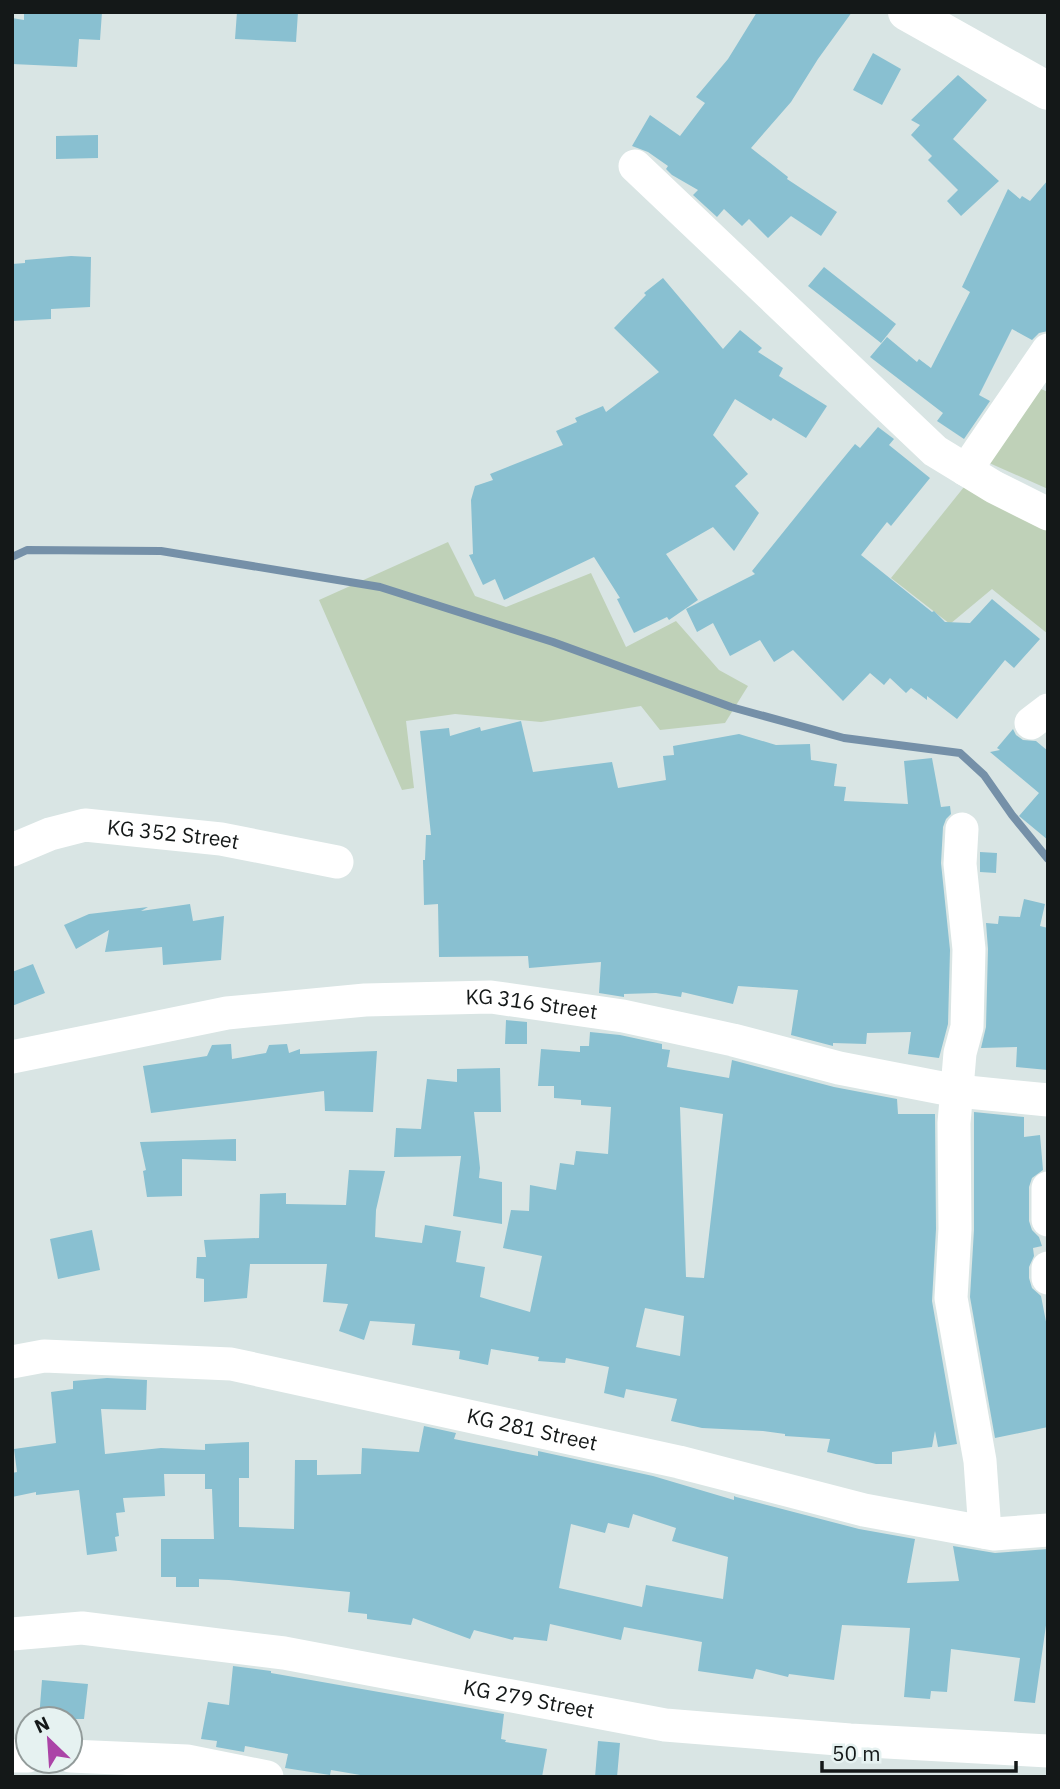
<svg xmlns="http://www.w3.org/2000/svg" width="1060" height="1789" font-family="'IBM Plex Sans',sans-serif">
<rect width="100%" height="100%" fill="#d9e5e4"/>
<path fill="#bfd1b8" d="M1034,386L1048,392V489L987,462Z
M964,487L1048,527V634L992,589L950,624L891,578Z
M448,542L475,596L506,607L591,573L626,647L676,621L719,670L748,686L725,723L660,730L641,706L541,722L455,714L406,721L414,788L402,790L319,600Z"/>
<g fill="none" stroke-linecap="round" stroke-linejoin="round">
<path stroke="#7590a8" stroke-width="8" d="M12,557L27,550L161,551L380,587L553,642L731,707L844,738L960,753L984,775L1012,815L1048,859"/>
</g>
<path fill="#89c0d1" fill-rule="evenodd" d="M24,12H102L100,40L79,39L77,67L12,64V18L24,20Z
M237,12H298L296,42L235,39Z
M757,12H852L818,59L791,102L751,148L788,177L787,179L837,212L821,236L791,216L768,238L749,219L742,226L724,209L717,217L693,195L698,190L672,175L666,169L668,166L648,152L632,146L650,115L680,136L705,103L696,97L728,59Z
M873,53L901,69L882,105L853,90Z
M958,75L987,100L953,139L999,181L961,216L947,201L958,190L928,160L932,156L911,135L920,125L911,120Z
M98,135V158L56,159V136Z
M1048,180V331L1039,333L1032,340L1012,329L979,395L990,401L964,439L937,421L943,413L870,357L887,337L917,362L919,359L931,368L970,292L962,287L1008,189L1020,199L1022,196L1030,201Z
M71,256L91,257L90,307L51,309V319L12,321V264L25,263V260Z
M824,267L896,324L881,343L808,286Z
M663,278L723,349L740,330L762,348L758,352L783,368L779,376L827,406L806,438L773,418L771,421L735,399L713,435L748,474L735,486L759,513L734,551L713,527L666,554L698,600L669,620L667,617L634,633L617,599L620,598L594,557L504,600L495,579L483,585L469,555L473,554L471,500L475,486L493,480L490,474L563,445L556,431L577,422L575,418L603,406L606,412L659,372L614,328L646,295L644,293Z
M878,427L894,439L889,445L930,478L891,526L887,522L861,555L932,612L934,611L945,622L970,623L992,599L1040,639L1014,668L1005,660L957,719L927,696V700L911,688L906,693L890,678L884,685L870,673L843,701L793,650L774,662L760,640L730,656L713,623L697,632L686,609L755,574L752,571L822,484L855,444L860,448Z
M521,721L533,772L612,762L618,788L666,780L663,756L674,755L673,746L739,734L776,745L810,744L811,760L837,764L834,786L846,787L844,801L908,804L904,761L932,758L941,807L950,806L951,814L946,819L943,827L941,863L950,950L948,1024L939,1058L908,1054L911,1032L867,1033L866,1044L833,1043V1046L791,1035L798,990L738,986L733,1004L682,992L681,997L656,993L624,994V997L599,993L601,962L529,968L528,956L439,957L438,904L424,905L423,860H425L426,835H431L420,731L449,728L450,736L480,727L481,731Z
M1013,729L1016,735L1023,740L1036,741L1048,751V840L1019,816L1039,793L990,752L1000,750L997,748Z
M980,852L997,853L996,873L980,872Z
M1024,899L1045,904L1040,926L1048,928V1070L1016,1067L1017,1047L981,1048L986,1027L988,949L986,923L998,924L999,916L1020,917Z
M190,904L193,921L224,916L221,960L163,965L162,947L105,952L109,930L76,949L64,925L89,914L148,907L141,911Z
M33,964L45,993L12,1006V972Z
M506,1020L527,1022V1044H505Z
M590,1032L620,1035L662,1044V1049L670,1050L667,1067L729,1078L732,1060L834,1087L897,1099L898,1114H935L936,1229L932,1301L957,1444L938,1447L935,1431L932,1447L892,1452V1464H876L827,1452L830,1439L785,1436V1434L763,1431L702,1428L671,1421L677,1399L626,1389L624,1398L604,1393L609,1367L566,1358L565,1363L538,1361L539,1357L491,1349L488,1365L459,1359L460,1351L412,1345L415,1324L370,1321L364,1340L339,1331L348,1304L323,1302L327,1264H250L247,1298L204,1302V1279L196,1278L197,1257H206L204,1240L259,1238L260,1194L286,1193V1204L346,1205L349,1170L385,1171L376,1210L375,1237L422,1243L425,1225L461,1231L456,1262L485,1267L480,1297L530,1312L542,1256L503,1248L511,1210L529,1211L530,1185L556,1190L560,1163L574,1165L576,1151L608,1154L611,1107L581,1105V1100L554,1098V1086H538L541,1049L580,1052V1046H589ZM680,1107L723,1114L704,1278L686,1277ZM645,1308L684,1316L680,1356L636,1347Z
M231,1044L232,1059L266,1053L269,1045L287,1044L289,1053L300,1049V1054L377,1051L373,1112L325,1111L324,1091L151,1113L143,1066L207,1056L212,1045Z
M500,1068L501,1112H474L480,1168L479,1178L502,1182V1224L453,1216L461,1156L394,1157L396,1128L421,1129L427,1079L457,1082V1069Z
M974,1112L1024,1117V1137L1040,1135L1043,1170L1032,1178L1029,1187V1221L1032,1230L1039,1237L1042,1246L1033,1248L1034,1256L1029,1267V1278L1032,1288L1041,1296L1048,1332V1427L995,1438L970,1297L974,1230Z
M236,1139V1161L182,1159V1196L147,1197L143,1171L146,1170L140,1142Z
M92,1230L100,1270L58,1279L50,1239Z
M107,1378L147,1380L146,1410L101,1409L105,1454L161,1448L205,1450V1444L249,1442V1478H239V1527L294,1529L295,1460H317V1475L361,1474L362,1448L419,1452L424,1426L456,1433L454,1439L538,1456V1451L653,1476L734,1500V1496L736,1497L859,1529L915,1539L907,1583L959,1581L953,1546L995,1553L1048,1549V1611L1035,1703L1014,1701L1020,1658L951,1649L947,1692L931,1691L930,1699L904,1697L910,1628L842,1625L834,1680L789,1674L788,1677L756,1669L753,1679L698,1671L702,1642L624,1627L621,1640L550,1624L547,1641L514,1637L513,1640L474,1630L470,1639L413,1618L411,1625L367,1619V1614L348,1612L350,1592L229,1580L199,1579V1587H176V1577H161V1539H214L212,1489H205V1474H164L165,1496L123,1498L125,1512L116,1513L119,1536L115,1537L117,1551L87,1555L79,1490L36,1495V1492L12,1497V1473L17,1472L14,1449L56,1443L51,1392L73,1389V1381ZM633,1514L676,1528L672,1541L728,1557L723,1599L646,1585L642,1607L559,1588L571,1524L605,1533L608,1523L629,1528Z
M233,1666L271,1671V1673L504,1714L501,1739L506,1740L505,1742L547,1749L542,1777H372L331,1770L330,1775L285,1768L288,1754L245,1746L244,1752L216,1747L217,1741L201,1739L208,1702L229,1705Z
M42,1680L88,1684L84,1719H39Z
M598,1741L620,1743L617,1777H595Z"/>
<g fill="none" stroke-linecap="round" stroke-linejoin="round">
<g stroke="#fff" stroke-width="33">
<path d="M635,166L935,451L994,487L1048,514"/>
<path d="M966,470L1048,350"/>
<path d="M1031,723L1048,710"/>
<path d="M962,829L960,864L969,949L967,1027L960,1053L954,1123L955,1229L951,1298L980,1461L985,1532"/>
<path id="s1" d="M12,850L50,834L85,825L221,839L337,862"/>
<path id="s2" d="M12,1057L227,1013L365,1000L491,997L623,1016L733,1040L839,1068L957,1091L1048,1100"/>
<path d="M1048,1188V1220"/>
<path d="M1048,1268V1278"/>
<path id="s3" d="M12,1362L44,1356L231,1364L679,1462L864,1510L994,1534L1048,1530"/>
<path id="s4" d="M12,1634L82,1628L284,1653L665,1725L850,1740L1048,1751"/>
<path d="M12,1756H28"/>
<path d="M70,1756L187,1761L267,1777"/>
</g>
<path stroke="#fff" stroke-width="38" d="M907,12L1048,91"/>
</g>
<g text-anchor="middle" stroke-width="6" stroke-linejoin="round" paint-order="stroke">
<g font-size="21" fill="#141818" stroke="#e6f2f1">
<text dy="7" stroke="none"><textPath href="#s1" startOffset="166">KG 352 Street</textPath></text>
<text dy="7" stroke="none"><textPath href="#s2" startOffset="525">KG 316 Street</textPath></text>
<text dy="7" stroke="none"><textPath href="#s3" startOffset="528">KG 281 Street</textPath></text>
<text dy="7" stroke="none"><textPath href="#s4" startOffset="523">KG 279 Street</textPath></text>
</g>
</g>
<rect width="1060" height="1789" fill="none" stroke="#141818" stroke-width="28"/>
<g transform="translate(49 1740) rotate(335)"><circle r="33" fill="#e6f2f1" stroke="#929b9a" stroke-width="2"/>
<path d="M0-5L12 26L0 18L-12 26Z" fill="#ab44a7"/>
<text y="-10" font-size="19" font-weight="bold" text-anchor="middle" fill="#141818">N</text>
</g>
<path d="M822 1761v10h194v-10" fill="none" stroke="#141818" stroke-width="3.5"/>
<text x="832" y="1761" font-size="21" fill="#141818" stroke="#e6f2f1" stroke-width="5" paint-order="stroke">50 m</text>
</svg>
